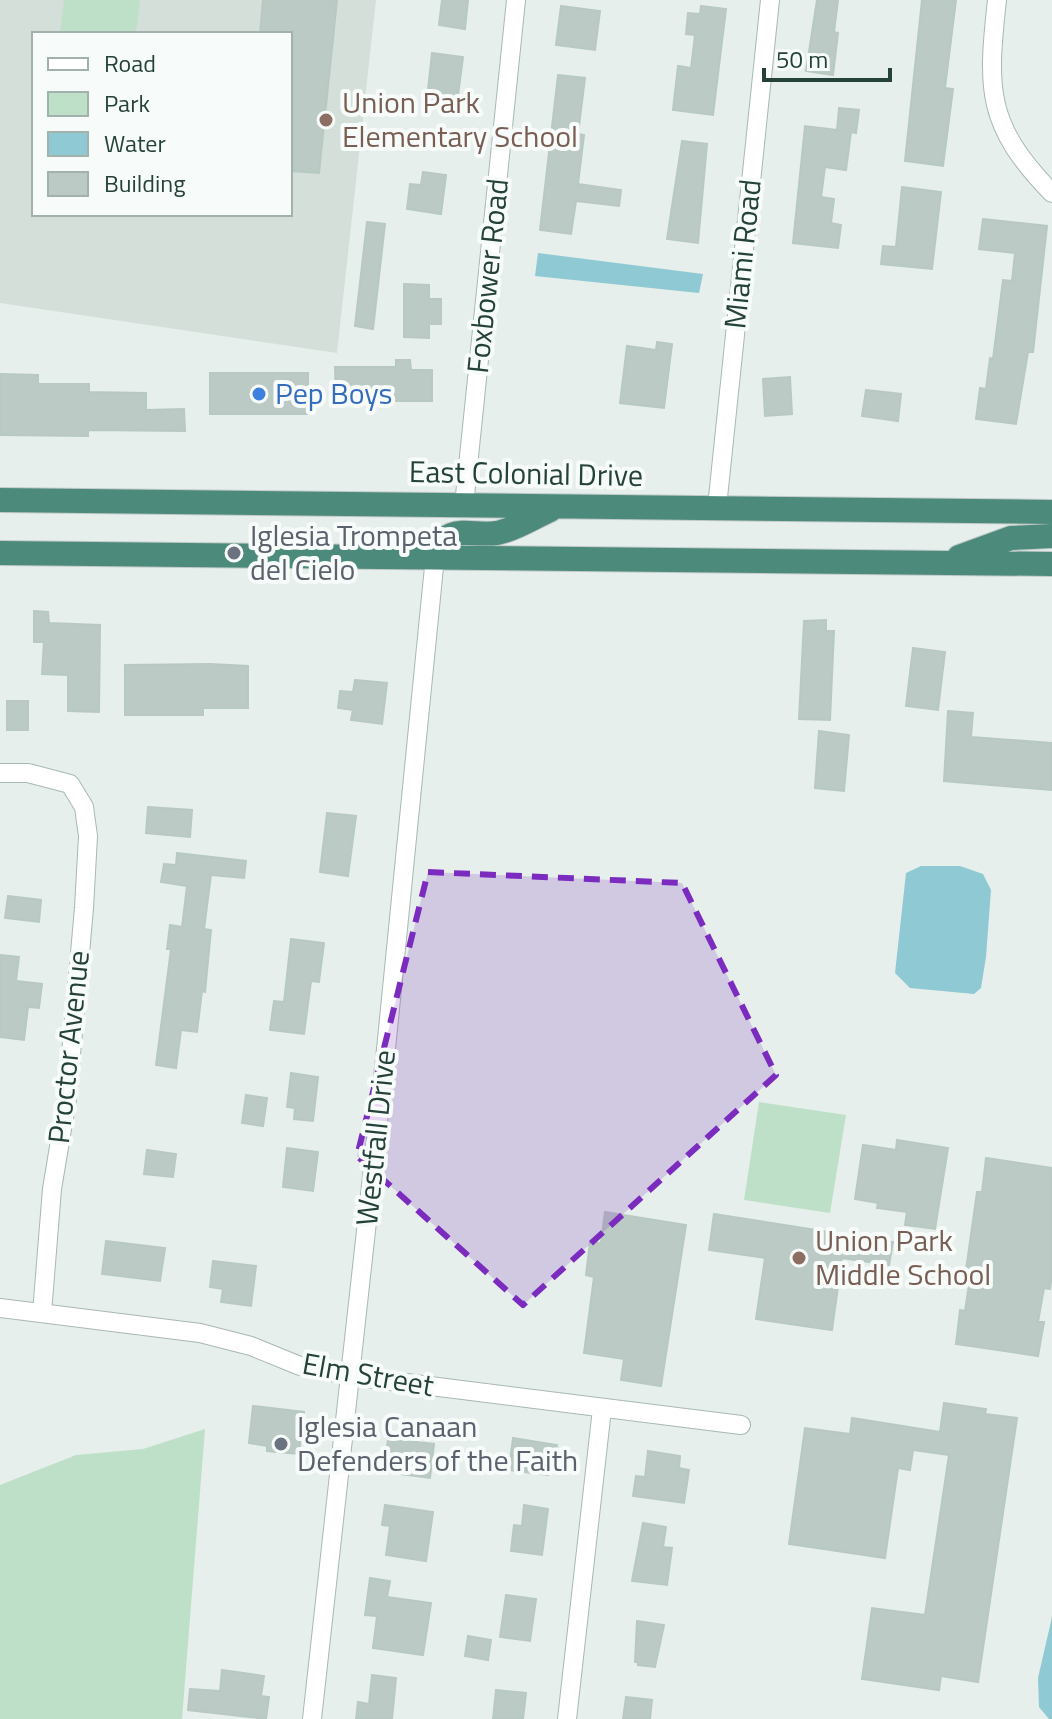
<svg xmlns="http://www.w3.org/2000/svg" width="1052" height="1719" font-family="'Titillium Web',sans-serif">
<rect width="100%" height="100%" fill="#e6efeb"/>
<path fill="#d4dfda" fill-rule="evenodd" d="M0,0H376L337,353L0,303ZM34,34H290V214H34Z"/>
<path fill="#bfe0c8" d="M64,0H140L136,34H60Z
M759,1102L846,1115L830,1213L744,1200Z
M205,1429L182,1719H0V1485L76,1455L143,1449Z"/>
<path fill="#8ec9d4" d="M538,253L703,274L699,293L535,276Z
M921,866H960L983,874L991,890L986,957L981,988L974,994L910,988L895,973L906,873Z
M1052,1617V1719H1049L1039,1707L1038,1678Z"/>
<path fill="#bbcac4" stroke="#b8c9c2" stroke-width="2" d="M263,0H337L319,173L290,171V34H260Z
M442,0H468L465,29L439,25Z
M817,0H838L834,32L838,33L833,75L806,71Z
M922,0H956L945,88L953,89L943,166L905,161Z
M561,6L600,11L595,50L556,45Z
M701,6L726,9L713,115L673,110L678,66L691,68L695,35L686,34L688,13L700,14Z
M432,53L463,57L457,103L427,99Z
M558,75L585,78L578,134L584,135L578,184L621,190L619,206L576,201L571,234L540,230Z
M839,108L859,110L856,133L851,132L846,170L825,167L821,197L834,199L831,223L841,225L838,248L793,243L805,126L837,130Z
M682,141L707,144L698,243L667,239Z
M423,172L446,175L441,214L407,209L410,184L421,185Z
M902,187L941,192L932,269L881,264L883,246L896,247Z
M983,219L1047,226L1033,352H1028L1016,424L976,419L980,388L986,389L990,358L993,359L1003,280L1012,281L1015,253L979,249Z
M367,222L385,224L373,329L355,326Z
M404,284L429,285V299H441V324H429V338L404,337Z
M657,342L672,344L664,408L620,403L627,346L656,350Z
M396,360H410L411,370H432V401H336L335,367H396Z
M210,373H308V414H210Z
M0,374L38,375V384H89V392L146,393V410L184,409L185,431L88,430V436L0,435Z
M790,377L792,414L765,416L763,379Z
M866,390L901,394L898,421L862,416Z
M34,611L48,612L49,623L100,625L99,712L68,711V675L42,674L44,642H34Z
M826,620V631H834L830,720L799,719L804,621Z
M913,648L945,652L938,710L906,706Z
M210,664L248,666V708H203V715H125V665Z
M355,680L387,683L382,724L351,720L353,710L338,708L340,691L353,692Z
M7,701H28V730H7Z
M948,711L973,713L971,737L1052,743V790L944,781Z
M819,731L849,735L844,791L815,788Z
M148,807L192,810L190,837L146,833Z
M327,813L356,816L348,876L320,872Z
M177,853L246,861L244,878L211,875L204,929L211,930L205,992L202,991L197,1032L181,1030L176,1068L156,1065L171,949H167L170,925L182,927L187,886L161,882L164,864L176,865Z
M8,896L41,900L39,922L5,918Z
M291,939L324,943L319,982L311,981L304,1034L270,1030L274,1001L284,1002Z
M0,955L19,957L16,981L42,984L39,1008L28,1007L24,1040L0,1037Z
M291,1073L318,1077L313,1121L294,1119L295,1108L287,1107Z
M246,1095L267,1098L263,1126L242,1123Z
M897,1140L948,1148L935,1229L905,1225L907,1212L877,1208L878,1203L855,1199L863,1145L896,1150Z
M287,1148L318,1152L313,1191L283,1187Z
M147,1150L176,1154L173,1177L144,1174Z
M986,1158L1052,1168V1275L1050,1289L1044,1288L1038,1322H1044L1038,1356L956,1344L960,1310L965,1311L970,1278L965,1277L977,1192H982Z
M605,1212L686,1225L661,1386L621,1380L624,1359L584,1353L594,1277L586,1275L590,1242L601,1243Z
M714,1214L893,1242L889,1265L842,1258L832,1330L756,1319L765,1258L709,1250Z
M106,1241L165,1248L160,1281L102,1274Z
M213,1261L256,1266L251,1306L221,1302L223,1289L210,1287Z
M944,1403L986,1409L985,1414L1017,1418L978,1682L941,1676L939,1690L862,1679L872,1608L925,1615L949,1455L913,1450L910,1470L898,1468L885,1558L789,1544L805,1428L850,1434L852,1418L940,1432Z
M253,1406L304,1412L299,1454L267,1451V1446L249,1443Z
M513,1438L557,1445L554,1462L550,1461L548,1475L509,1470Z
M388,1439L434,1444L430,1478L384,1472Z
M648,1451L680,1456L679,1468L689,1470L684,1503L633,1496L636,1476L645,1477Z
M385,1505L433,1512L426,1561L386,1555L390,1526L382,1525Z
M524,1505L548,1509L542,1555L511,1551L514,1525L522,1526Z
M643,1523L666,1527L663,1547L672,1548L667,1585L632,1581Z
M370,1578L390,1581L387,1597L431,1603L423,1655L373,1648L377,1616L365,1615Z
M506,1595L536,1599L530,1641L500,1637Z
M637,1621L664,1625L655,1667L638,1665V1662H635Z
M468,1636L491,1640L488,1660L465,1656Z
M222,1670L264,1676L261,1696L269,1697L266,1719L188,1710L190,1689L220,1691Z
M372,1675L396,1678L392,1719H356L358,1702L369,1704Z
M496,1690L526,1693L523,1719H493Z
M626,1697L652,1700L650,1719H623Z"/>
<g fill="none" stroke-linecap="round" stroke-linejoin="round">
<defs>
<path id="minor" d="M997,0C987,90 986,125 1052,193
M464,505L516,0
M717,507L770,0
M0,773H28L70,784L84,807L88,836L84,908L67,1099L52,1189L42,1313
M0,1308L200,1333L251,1346L300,1366L351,1376L741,1425
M312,1719L385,1059L435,557
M567,1719L602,1409"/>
<path id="trunk" d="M0,500L1052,512
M0,553L1052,564
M435,557C446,521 469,537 497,533C514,530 534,517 550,510
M959,557L1011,538L1052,536"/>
</defs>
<use href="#minor" stroke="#a8b8b2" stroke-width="20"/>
<use href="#trunk" stroke="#c2cac8" stroke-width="26"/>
<use href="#minor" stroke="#fff" stroke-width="18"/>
<use href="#trunk" stroke="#4c8a7c" stroke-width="24"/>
</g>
<path fill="#7b2cbf" fill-opacity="0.2" stroke="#7b2cbf" stroke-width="6" stroke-dasharray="16 10" stroke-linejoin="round" d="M428,872L682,883L776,1075L523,1305L357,1156Z"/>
<g fill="#8d6e63" stroke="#f7fbf9" stroke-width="3">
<circle cx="326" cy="120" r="8"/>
<circle cx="799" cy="1258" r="8"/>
</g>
<circle fill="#3f7fe0" stroke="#f7fbf9" stroke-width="3" cx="259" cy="394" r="8"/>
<g fill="#6b7280" stroke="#f7fbf9" stroke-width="3">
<circle cx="234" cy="553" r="8"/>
<circle cx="281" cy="1444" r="8"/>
</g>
<g text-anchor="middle" stroke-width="8" stroke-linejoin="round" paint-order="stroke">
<g font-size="30" fill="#785e54" stroke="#f7fbf9" text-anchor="start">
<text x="342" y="113">Union Park<tspan x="342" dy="34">Elementary School</tspan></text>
<text x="815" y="1251">Union Park<tspan x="815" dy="34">Middle School</tspan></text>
</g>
<g font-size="30" fill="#24423a" stroke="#f7fbf9">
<text transform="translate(743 254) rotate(-84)" y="10">Miami Road</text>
<text transform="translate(488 276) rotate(-84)" y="10">Foxbower Road</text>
<text transform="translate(526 474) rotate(1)" y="10">East Colonial Drive</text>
<text transform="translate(69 1047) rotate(-84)" y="10">Proctor Avenue</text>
<text transform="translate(376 1138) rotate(-84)" y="10">Westfall Drive</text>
<text transform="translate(368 1375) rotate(10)" y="10">Elm Street</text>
</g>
<g font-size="30" fill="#366cbe" stroke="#f7fbf9" text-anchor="start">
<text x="275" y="404">Pep Boys</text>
</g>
<g font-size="30" fill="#5b616d" stroke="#f7fbf9" text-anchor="start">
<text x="250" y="546">Iglesia Trompeta<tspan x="250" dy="34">del Cielo</tspan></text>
<text x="297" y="1437">Iglesia Canaan<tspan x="297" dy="34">Defenders of the Faith</tspan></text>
</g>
</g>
<rect x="32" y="32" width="260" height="184" fill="#f7fbf9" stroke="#a3b1ad" stroke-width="2"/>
<rect x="48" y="58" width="40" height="12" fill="#ffffff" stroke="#a3b1ad" stroke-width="2"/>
<text x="104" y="72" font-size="24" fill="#24423a">Road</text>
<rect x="48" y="92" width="40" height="24" fill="#bfe0c8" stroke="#a3b1ad" stroke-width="2"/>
<text x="104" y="112" font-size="24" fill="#24423a">Park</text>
<rect x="48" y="132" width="40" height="24" fill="#8ec9d4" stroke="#a3b1ad" stroke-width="2"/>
<text x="104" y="152" font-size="24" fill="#24423a">Water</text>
<rect x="48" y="172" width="40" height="24" fill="#bbcac4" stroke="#a3b1ad" stroke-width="2"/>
<text x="104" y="192" font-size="24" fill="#24423a">Building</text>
<path d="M764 68v12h126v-12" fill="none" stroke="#24423a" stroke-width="4"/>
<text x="776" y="68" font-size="24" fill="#24423a" stroke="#f7fbf9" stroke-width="6" paint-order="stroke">50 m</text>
</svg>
